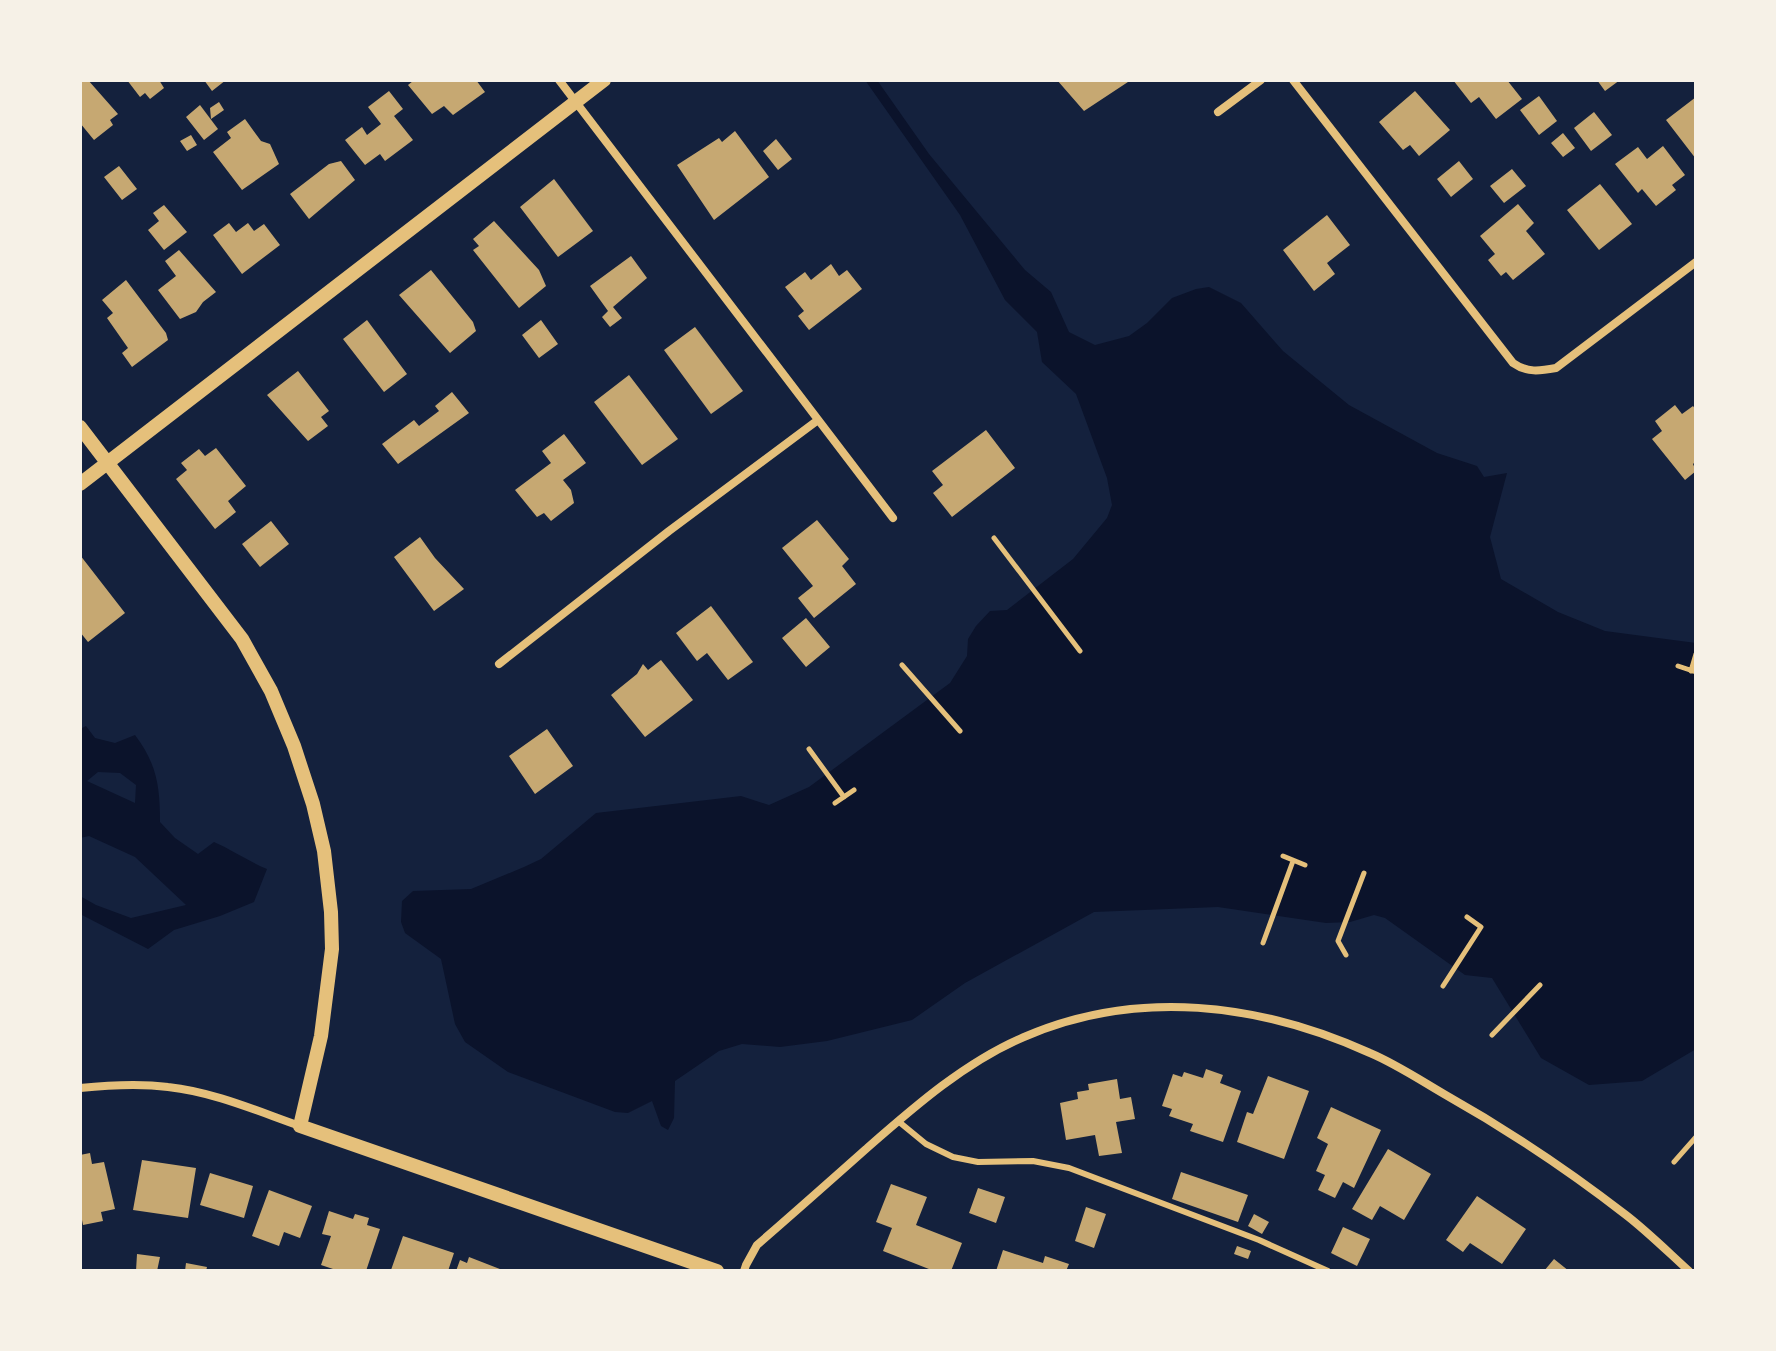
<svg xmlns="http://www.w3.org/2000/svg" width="1776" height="1351" font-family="'Fira Sans Condensed',sans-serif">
<rect width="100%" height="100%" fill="#14213d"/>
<path fill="#0b132b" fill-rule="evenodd" d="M865,80H877L929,154L1025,270L1051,292L1069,332L1095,345L1129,336L1147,323L1172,298L1196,289L1209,287L1241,303L1283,351L1349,405L1437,453L1477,466L1484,477L1507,473L1490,537L1501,579L1558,612L1605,631L1696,643V1049L1642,1081L1589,1085L1541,1058L1492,978L1465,975L1385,918L1374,915L1350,922L1326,923L1218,907L1094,912L965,983L912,1020L827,1041L780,1047L742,1044L719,1051L675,1081L674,1118L668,1130L661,1126L652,1101L628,1113L615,1112L508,1072L465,1042L455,1024L441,959L405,933L401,922L402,901L413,891L471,889L524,867L541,859L596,813L741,796L769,805L809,787L950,683L967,656L968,639L976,626L990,611L1007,610L1073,559L1107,518L1112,505L1107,478L1076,394L1042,362L1037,332L1005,300L960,215Z
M86,726L95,738L115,743L135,735C157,764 160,787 160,822L175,838L198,854L214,842C232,850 248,861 267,869L254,902L220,916L174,930L148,949L80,914V896L96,905L131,918L186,905L135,857L89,836L80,838V751L82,750L80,729ZM98,772L120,773L136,785L135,803L87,781Z"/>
<path fill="#c6a872" d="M80,80H88L118,114L110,120L113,125L94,140L80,123Z
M127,80H159L164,88L150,99L145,93L140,97Z
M204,80H226L212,91Z
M412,80H476L485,92L453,115L444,106L432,114L408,85L413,81Z
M1057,80H1131L1084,111Z
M1453,80H1507L1522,99L1496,119L1479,97L1471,103Z
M1597,80H1620L1605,91Z
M389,91L403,109L394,116L413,140L385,161L380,154L365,165L345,140L362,127L367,135L381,124L368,107Z
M1415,91L1450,130L1419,156L1410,145L1403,150L1379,122Z
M1539,96L1557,121L1539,135L1520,110Z
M1696,97V159L1666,120Z
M219,102L224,110L211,119L210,108Z
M200,105L218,129L204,140L186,117Z
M1594,112L1612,135L1591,151L1574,128Z
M245,119L261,141L270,144L279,164L242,190L213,152L231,138L227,132Z
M735,131L769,177L714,220L677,165L719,138L722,142Z
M1563,133L1575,148L1563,157L1551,143Z
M191,135L197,145L187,151L180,141Z
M776,139L792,159L778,170L763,151Z
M1663,146L1685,175L1672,185L1676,190L1656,206L1642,189L1638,193L1615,164L1638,147L1647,159Z
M341,161L355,180L309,219L290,194L329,164Z
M1459,161L1473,179L1451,197L1437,179Z
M119,166L137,189L122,200L104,177Z
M1512,169L1526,186L1504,203L1490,186Z
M554,179L593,231L558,257L520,207Z
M1600,184L1632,224L1599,250L1567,210Z
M1518,204L1534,223L1526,231L1545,254L1513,280L1506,272L1501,276L1488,260L1495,254L1480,236Z
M164,205L187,232L164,250L148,230L159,221L153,213Z
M1327,215L1350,245L1327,263L1335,274L1314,291L1283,250Z
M494,221L539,270L546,286L519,308L473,250L479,246L473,239Z
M229,223L236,232L248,223L254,231L264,224L280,245L242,274L213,235Z
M179,250L216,292L203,302L196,312L180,319L158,290L176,276L165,261Z
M631,256L647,278L613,307L622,318L610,327L602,317L608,311L590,286Z
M831,264L839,276L847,270L862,289L809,330L798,316L804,311L785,287L805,272L811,280Z
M431,270L473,322L476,331L450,353L399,295Z
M126,280L166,333L168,340L132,367L122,353L128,348L107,318L113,313L102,300Z
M367,320L407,374L384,392L343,339Z
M541,320L558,344L539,358L522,335Z
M695,327L743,391L711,414L664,350Z
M298,371L329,411L321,417L328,426L308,441L267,395Z
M629,375L678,439L642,465L594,402Z
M452,392L469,413L398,464L382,444L414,420L419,426L439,411L435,406Z
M1675,405L1682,414L1693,406L1696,410V461L1693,464L1696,471L1685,480L1652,439L1662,431L1655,421Z
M986,430L1015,468L952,517L933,493L943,485L932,471Z
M564,434L586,463L563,480L571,490L574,503L551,521L544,513L537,517L515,490L551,463L542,451Z
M216,448L246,486L228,501L236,512L215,529L176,479L187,470L181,463L199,449L205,456Z
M817,520L849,559L842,566L856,584L814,618L798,598L813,586L782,548Z
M271,521L289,544L260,567L242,544Z
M420,537L435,558L464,589L434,611L394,557Z
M80,555L125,613L88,642L80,632Z
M711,606L753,662L728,680L707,653L697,661L676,633Z
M806,618L830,647L806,667L782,638Z
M661,660L693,700L645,737L611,695L637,674L643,664L648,670Z
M547,729L573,766L535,794L509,756Z
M1206,1069L1223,1075L1220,1083L1241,1091L1223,1142L1190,1131L1193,1124L1169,1116L1172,1109L1162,1106L1173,1074L1182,1077L1184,1072L1203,1078Z
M1268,1076L1309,1091L1284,1159L1237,1142L1247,1112L1253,1114Z
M1117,1079L1120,1099L1131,1097L1135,1119L1116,1122L1122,1153L1099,1156L1095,1135L1066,1140L1060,1103L1078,1099L1077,1092L1089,1090L1088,1084Z
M1331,1107L1381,1130L1354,1188L1343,1182L1335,1198L1318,1190L1325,1175L1316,1171L1328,1144L1317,1138Z
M1388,1149L1431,1174L1404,1220L1380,1206L1372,1220L1352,1209Z
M90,1153L92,1164L104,1162L115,1209L101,1212L103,1221L83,1225L81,1215H80V1155Z
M142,1160L196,1168L188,1218L133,1210Z
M1181,1172L1248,1195L1238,1222L1172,1199Z
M210,1173L253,1186L244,1218L200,1205Z
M891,1184L927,1197L916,1225L962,1243L951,1271H934L883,1251L892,1228L876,1222Z
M978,1188L1005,1197L996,1223L969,1213Z
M269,1190L312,1206L300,1238L284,1232L279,1246L252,1236Z
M1477,1196L1526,1229L1502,1264L1470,1243L1463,1252L1446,1240Z
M1086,1207L1106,1214L1094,1248L1075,1241Z
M329,1211L353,1219L355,1214L369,1218L367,1225L380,1229L366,1271H339L321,1265L331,1236L322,1234Z
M1254,1214L1269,1222L1262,1234L1248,1226Z
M1343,1227L1370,1239L1357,1266L1331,1253Z
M403,1236L454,1253L448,1271L391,1270Z
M1237,1246L1251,1251L1248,1259L1234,1254Z
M1003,1250L1043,1263L1045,1256L1069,1264L1066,1271H996Z
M137,1254L160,1257L157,1271H136Z
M469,1257L505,1271H456L460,1260L467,1263Z
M1554,1259L1569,1271H1544Z
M186,1263L207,1267L206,1271H185Z"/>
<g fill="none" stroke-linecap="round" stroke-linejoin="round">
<path stroke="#e5c07b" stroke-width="5" d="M994,538L1080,651
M902,665L960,731
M1678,666L1696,672
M1691,671L1696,654
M809,749L844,797
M835,803L854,790
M1283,856L1305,865
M1263,943L1293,861
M1346,955L1338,941L1364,873
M1443,986L1481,927L1467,917
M1492,1035L1540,985
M1674,1162L1696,1137"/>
<path stroke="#e5c07b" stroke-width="6" d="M898,1121L926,1144L953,1157L978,1162L1033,1161L1069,1168L1259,1240L1328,1271"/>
<path stroke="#e5c07b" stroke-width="8" d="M559,80L893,518
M1293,80L1513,363C1527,373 1540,371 1556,368L1696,262
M1218,112L1261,80
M499,664L669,531L818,420
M80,1088C109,1085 138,1083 168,1087C214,1092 257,1111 300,1126
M744,1271L746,1265L757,1245C794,1213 830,1181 866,1149C914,1107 965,1062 1024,1037C1137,988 1260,1003 1370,1053C1396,1064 1420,1080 1444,1094C1508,1130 1568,1170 1626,1215C1648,1232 1668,1252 1689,1271"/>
<path stroke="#e5c07b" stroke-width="14" d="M80,427L242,639L271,691L294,746L313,804L324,851L331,912L332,949L321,1036L300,1126L717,1271
M80,484L604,80"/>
</g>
<rect width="1776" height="1351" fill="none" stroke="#f6f1e7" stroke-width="164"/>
</svg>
